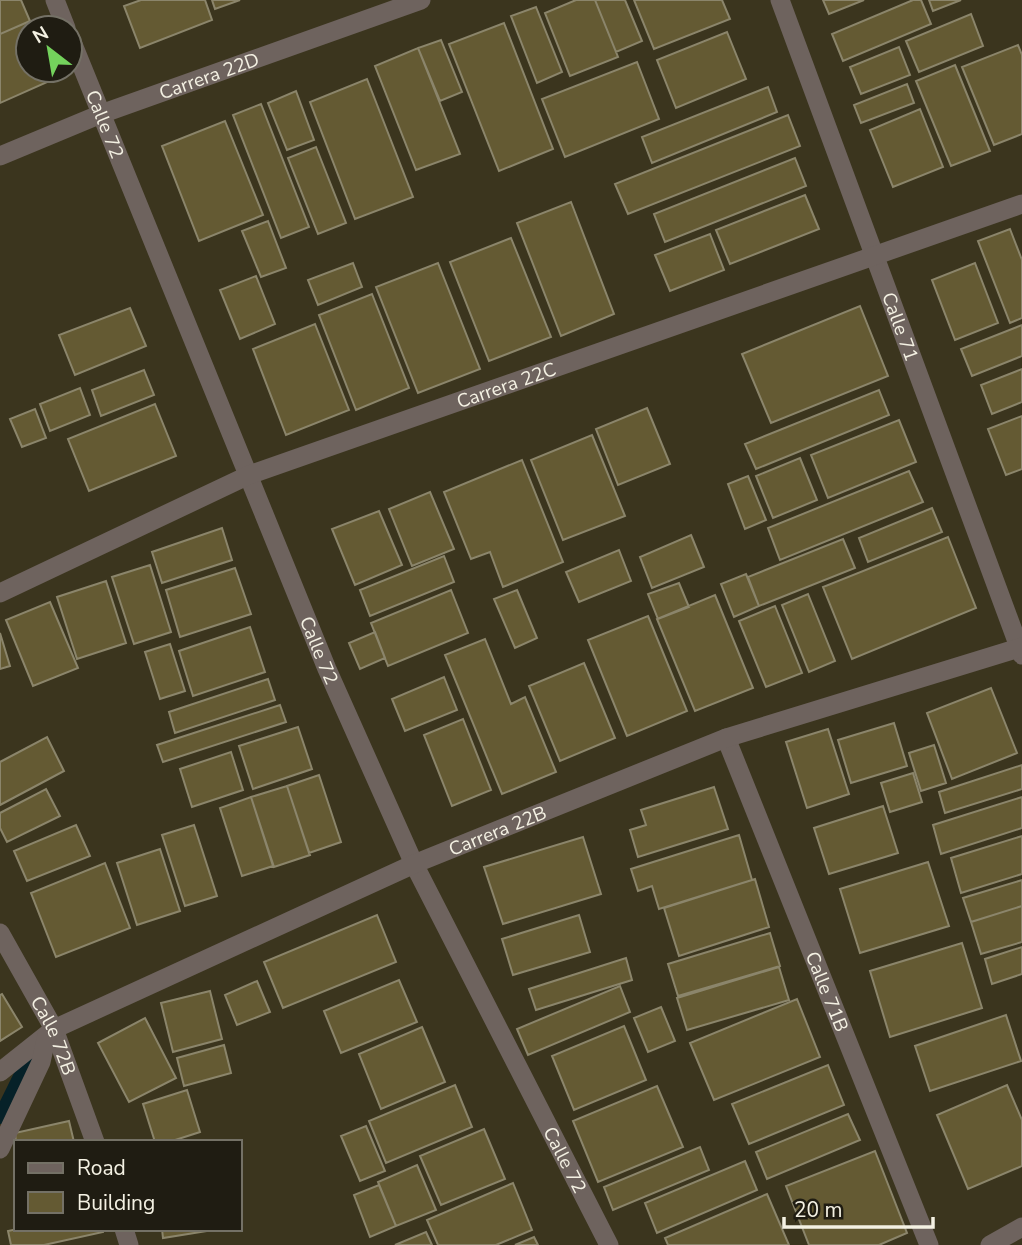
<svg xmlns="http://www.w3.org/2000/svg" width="1022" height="1245" font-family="'Nunito Sans',sans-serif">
<rect width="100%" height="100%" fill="#3b351e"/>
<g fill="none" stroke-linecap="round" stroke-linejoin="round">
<path stroke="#062128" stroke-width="14" d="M0,1117L35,1046"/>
</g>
<path fill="#645a33" stroke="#8b856b" stroke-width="2" d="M0,0H21L30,21L0,34Z
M141,0H205L212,20L140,48L124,6Z
M212,0H240L215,9Z
M576,0H595L618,57L570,76L545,13Z
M595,0H625L642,41L616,52Z
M634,0H722L730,19L654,49Z
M823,0H864L829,14Z
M913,0H921L931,24L843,61L832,34Z
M929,0H961L933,11Z
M536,7L562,72L537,83L511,16Z
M971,14L983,46L919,72L906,41Z
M30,21L33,28H28V70H51L54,79L0,103V34Z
M504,23L553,149L499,171L449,44Z
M727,32L746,79L676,108L657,60Z
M441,40L462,92L440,101L418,48Z
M1018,45L1022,55V134L994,145L962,67Z
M899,47L910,75L861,94L850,67Z
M418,48L460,154L416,170L375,66Z
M637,62L659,119L565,157L542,99Z
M955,65L990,151L951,166L916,81Z
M367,79L413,197L355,219L310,102Z
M907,84L914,103L861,123L854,105Z
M768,87L777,112L652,163L642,137Z
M296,91L314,140L287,150L268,103Z
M261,104L309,227L281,238L233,115Z
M920,109L943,167L893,187L870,130Z
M788,115L800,146L628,214L615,184Z
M225,121L263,215L199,241L162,146Z
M316,147L346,223L318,234L288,158Z
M795,158L806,186L665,242L654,214Z
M805,195L819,229L730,264L716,230Z
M571,202L614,314L561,336L517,223Z
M268,221L286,268L261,277L242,231Z
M1010,229L1022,260V318L1010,323L978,241Z
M710,234L724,270L670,291L655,255Z
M511,238L551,337L489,361L450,262Z
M353,263L362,287L318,305L308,280Z
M438,263L480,369L418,393L376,287Z
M975,263L998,323L955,340L932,280Z
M256,276L275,324L240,339L220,290Z
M372,294L409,388L356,410L319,315Z
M860,306L888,376L771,423L742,354Z
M130,308L146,346L75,375L59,335Z
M315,324L349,410L286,435L253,349Z
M1022,325V356L972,376L961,349Z
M1022,369V402L992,414L981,385Z
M144,370L154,395L101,416L92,390Z
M80,388L90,415L50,431L40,404Z
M879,390L889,415L756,469L745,444Z
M155,404L176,456L89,491L68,439Z
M647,408L670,464L618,485L596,429Z
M35,409L46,438L22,447L10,419Z
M1022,416V469L1006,475L988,429Z
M899,420L916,462L828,498L811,455Z
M592,435L625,516L563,540L531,460Z
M800,458L817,500L773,518L756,476Z
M522,460L563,562L503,587L490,552L471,559L444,492Z
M909,471L923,502L780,560L768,528Z
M748,476L766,520L745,529L728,484Z
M430,492L454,549L412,566L389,509Z
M932,508L942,532L868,562L859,538Z
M379,511L402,565L355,585L332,529Z
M222,528L232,560L162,583L152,552Z
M691,535L704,567L652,588L640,557Z
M948,537L976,608L852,659L823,587Z
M843,539L855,568L759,606L748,577Z
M619,550L631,581L579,602L566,572Z
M444,556L454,582L370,616L360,590Z
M150,565L171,632L134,644L112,577Z
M235,568L251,614L180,637L166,590Z
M746,574L759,606L734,617L721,584Z
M106,581L126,643L77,659L57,597Z
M679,583L689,607L658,619L648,594Z
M451,590L468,633L388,666L371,623Z
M517,590L537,638L515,648L494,599Z
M808,594L835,661L809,672L782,605Z
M715,595L753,688L695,711L657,619Z
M50,602L78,668L33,686L6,620Z
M775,606L802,673L766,687L739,621Z
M648,616L687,711L627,736L588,640Z
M250,627L265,672L193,696L179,651Z
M375,632L385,658L360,669L349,643Z
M0,633L10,666L0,669Z
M485,639L511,704L525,697L556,772L502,794L445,655Z
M170,644L185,691L160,699L145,652Z
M584,663L615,738L560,761L529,686Z
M444,677L457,710L405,731L392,699Z
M268,679L275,700L175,733L169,712Z
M991,688L1017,753L952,779L927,713Z
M280,705L286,722L163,762L157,745Z
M463,719L491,790L452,806L424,735Z
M894,723L907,766L851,783L838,740Z
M298,727L312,769L253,789L239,746Z
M828,729L849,794L807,808L786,742Z
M47,737L64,771L0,805V762Z
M934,745L946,783L921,791L909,753Z
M231,752L243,790L192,807L180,769Z
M1022,765V789L945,813L939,792Z
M913,773L922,802L890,812L881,783Z
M319,775L341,842L309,853L287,786Z
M287,786L310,855L274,867L251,797Z
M714,787L728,829L638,857L630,830L646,825L641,810Z
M46,789L60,816L7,842L0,828V813Z
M251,797L273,866L242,876L220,808Z
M1022,797V828L941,854L933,825Z
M883,806L898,853L829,874L814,828Z
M76,825L90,856L27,881L14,851Z
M194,825L217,896L185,906L162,835Z
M739,835L752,880L659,909L652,886L638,891L631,869Z
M1022,836V874L961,893L951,858Z
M583,837L601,894L503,924L484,867Z
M160,849L180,911L137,925L117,863Z
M928,862L949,926L860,953L840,889Z
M105,863L130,928L56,957L31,893Z
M755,879L769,927L679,956L664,908Z
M1022,880V906L971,922L963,898Z
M1022,906V942L981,954L971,922Z
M377,915L396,962L283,1008L264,962Z
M579,915L590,952L513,975L502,939Z
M770,933L780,966L678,996L668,964Z
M962,943L982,1008L890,1037L870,971Z
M1022,947V974L992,984L985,959Z
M626,958L632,980L536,1010L529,989Z
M779,967L789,1000L687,1030L677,998Z
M399,980L417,1022L341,1053L324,1011Z
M257,981L270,1012L237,1025L225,995Z
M620,986L630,1012L528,1055L517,1029Z
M210,991L222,1039L173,1052L161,1003Z
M2,994L22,1027L0,1041V995Z
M797,999L820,1057L714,1100L690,1043Z
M661,1007L675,1041L648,1052L634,1018Z
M1006,1015L1021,1061L930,1091L915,1046Z
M145,1018L176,1078L129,1102L98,1043Z
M624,1026L646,1080L574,1110L552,1056Z
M422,1027L445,1082L381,1109L359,1054Z
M224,1045L231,1073L184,1086L177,1058Z
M828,1065L844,1105L749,1144L732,1104Z
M455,1085L472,1127L386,1163L369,1121Z
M1007,1085L1022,1120V1166L968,1189L937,1115Z
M657,1086L683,1147L598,1182L573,1121Z
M187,1090L200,1132L169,1142H155L143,1104Z
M848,1114L860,1140L767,1179L756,1152Z
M69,1121L74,1142H16L15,1133Z
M366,1126L385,1171L360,1181L341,1136Z
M484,1129L505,1179L441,1205L420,1156Z
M700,1147L709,1170L613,1210L604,1187Z
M875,1151L907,1233L879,1245H809L786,1186Z
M745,1161L757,1190L657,1233L645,1203Z
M417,1165L436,1210L396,1226L378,1182Z
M513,1183L532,1230L496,1245H438L427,1220Z
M379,1185L396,1226L370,1237L354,1195Z
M767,1194L789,1245H668L665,1238Z
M18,1229H103V1232L44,1245H11L8,1231Z
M162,1229H206L207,1231L163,1238Z
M426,1232L432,1245H395Z
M534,1237L538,1245H515Z"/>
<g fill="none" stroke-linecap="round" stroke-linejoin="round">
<g stroke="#6e635e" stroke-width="19">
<path d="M55,0L66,28"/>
<path id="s1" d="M780,0L1022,655"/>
<path id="s2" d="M70,37L327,669L414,864L609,1245"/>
<path id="s3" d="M0,156L101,114L421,0"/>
<path id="s4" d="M0,593L249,475L1022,204"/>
<path id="s5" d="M726,738L929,1245"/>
<path id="s6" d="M0,933L54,1029L95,1142"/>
<path id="s7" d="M0,1072L54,1029L414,864L726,738L1022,647"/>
<path d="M0,1149L41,1062L47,1035"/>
<path d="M124,1229L129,1245"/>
<path d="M990,1245L1022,1227"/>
</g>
</g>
<g text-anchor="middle" stroke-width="5" stroke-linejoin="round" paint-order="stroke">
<g font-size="19" fill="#f4f1e3" stroke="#1f1c12">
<text dy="7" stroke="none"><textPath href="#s3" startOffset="224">Carrera 22D</textPath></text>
<text dy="7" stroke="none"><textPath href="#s2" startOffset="94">Calle 72</textPath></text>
<text dy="7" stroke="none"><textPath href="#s1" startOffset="348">Calle 71</textPath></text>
<text dy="7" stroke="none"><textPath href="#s4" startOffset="548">Carrera 22C</textPath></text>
<text dy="7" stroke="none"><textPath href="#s2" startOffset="662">Calle 72</textPath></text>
<text dy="7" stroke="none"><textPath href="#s7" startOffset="555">Carrera 22B</textPath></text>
<text dy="7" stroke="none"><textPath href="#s5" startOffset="273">Calle 71B</textPath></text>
<text dy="7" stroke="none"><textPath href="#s6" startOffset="116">Calle 72B</textPath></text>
<text dy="7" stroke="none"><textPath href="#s2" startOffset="1228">Calle 72</textPath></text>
</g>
</g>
<rect x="14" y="1140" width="228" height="91" fill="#1f1c12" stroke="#747166" stroke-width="2"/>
<rect x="28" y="1163" width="35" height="10" fill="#6e635e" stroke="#747166" stroke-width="2"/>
<text x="77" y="1175" font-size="21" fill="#f4f1e3">Road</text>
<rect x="28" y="1192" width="35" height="21" fill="#645a33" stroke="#747166" stroke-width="2"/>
<text x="77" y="1210" font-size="21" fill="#f4f1e3">Building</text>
<g transform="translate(49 49) rotate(329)"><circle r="33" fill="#1f1c12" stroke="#747166" stroke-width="2"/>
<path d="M0-5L12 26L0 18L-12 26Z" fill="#74d25c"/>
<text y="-10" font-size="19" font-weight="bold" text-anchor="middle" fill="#f4f1e3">N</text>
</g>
<path d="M784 1217v10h149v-10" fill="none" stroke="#f4f1e3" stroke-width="3.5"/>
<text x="794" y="1217" font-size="21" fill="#f4f1e3" stroke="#1f1c12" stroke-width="5" paint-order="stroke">20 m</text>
</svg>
